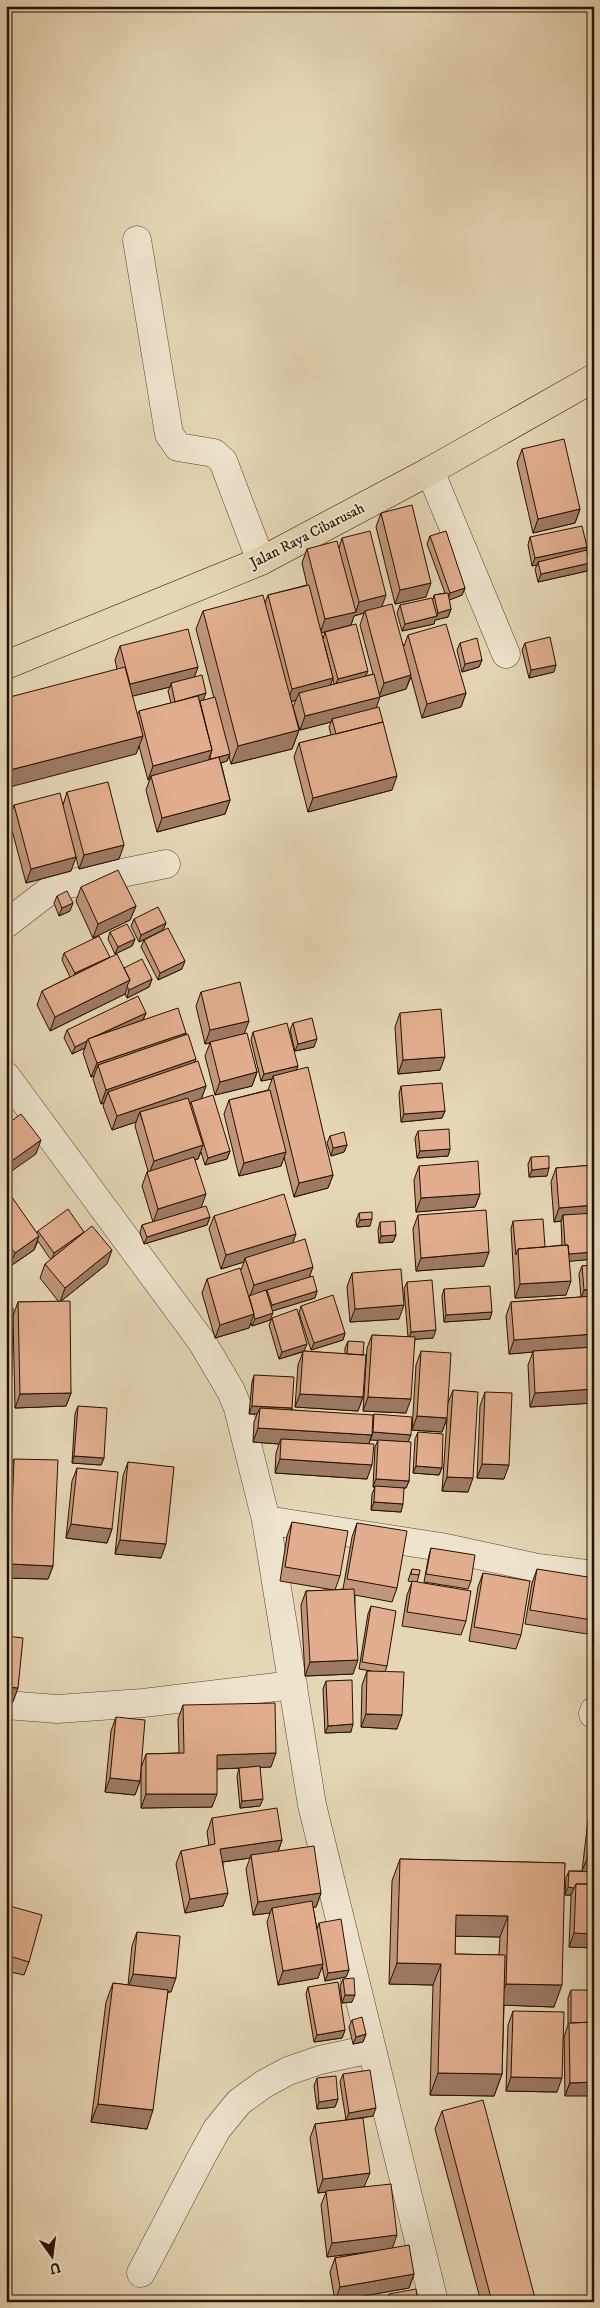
<svg xmlns="http://www.w3.org/2000/svg" width="600" height="2308" font-family="'IM FELL DW Pica',serif">
<rect width="100%" height="100%" fill="#e5d6b4"/>
<filter id="stains"><feTurbulence type="fractalNoise" baseFrequency=".004" numOctaves="4"/><feColorMatrix values="0 0 0 0 .2 0 0 0 0 .09 0 0 0 0 .02 0 0 0 .5 -.17"/></filter>
<radialGradient id="worn" r=".72"><stop offset=".6" stop-color="#630" stop-opacity="0"/><stop offset="1" stop-color="#630" stop-opacity=".3"/></radialGradient>
<g fill="none" stroke-linecap="round" stroke-linejoin="round">
<defs>
<path id="street" d="M137,240L169,434L178,447L214,453L223,461L261,561
M430,471L506,654
M6,924L54,887L166,864
M6,1076L202,1342L231,1391L238,1408L266,1520L312,1805L434,2302
M266,1520L441,1547L538,1568L594,1575
M6,1705L57,1709L143,1703L293,1685
M593,1714L594,1711
M141,2273L202,2156L217,2129L239,2102L264,2084L288,2071L320,2060L371,2049"/>
<path id="primary" d="M6,665L261,561L430,471L594,378"/>
</defs>
<use href="#street" stroke="#55432e" stroke-width="29"/>
<use href="#primary" stroke="#251201" stroke-width="29"/>
<use href="#street" stroke="#eee4ce" stroke-width="28"/>
<use href="#primary" stroke="#e5d6b4" stroke-width="28"/>
</g>
<path fill="#c2967b" stroke="#251201" fill-rule="evenodd" d="M522,449L580,509L575,523L533,533L517,463Z
M381,513L426,597L395,604L376,527Z
M430,536L465,588L462,595L449,600L451,609L448,617L435,620L434,624L402,631L397,613L400,605L433,599L434,595L445,593L427,544Z
M530,537L587,547L585,551L587,571L538,582L535,569L537,565L532,566L528,545Z
M342,538L404,646L408,635L466,693L461,707L422,718L411,677L406,689L379,697L376,708L392,790L308,812L294,757L299,743L331,735L329,727L331,722L300,730L293,707L296,700L291,702L299,730L292,749L231,764L229,756L227,761L221,763L230,800L225,814L157,832L146,790L150,779L148,780L139,746L136,754L115,660L120,646L198,667L194,677L204,700L214,698L196,629L203,611L265,603L268,595L307,585L302,563L307,549L339,548ZM364,613L360,625L373,674L366,676L325,632L323,639L321,633L351,625L354,616ZM324,643L334,684L330,685L333,678ZM170,687L168,691L171,703L139,711L137,715L132,696Z
M460,643L482,660L479,667L462,672L457,650Z
M525,643L554,672L529,678L522,650Z
M67,792L119,859L79,869L73,845L71,871L26,883L9,819L14,805H63Z
M81,887L136,906L130,920L93,938L76,901Z
M57,896L70,911L59,916L54,903Z
M134,919L166,923L163,930L139,942L131,926Z
M110,932L135,939L132,946L115,954L108,939Z
M144,940L182,969L158,980L141,947Z
M64,953L109,958L124,968L152,979L149,987L127,998L125,994L50,1031L37,1005L42,991L70,977L62,960Z
M201,992L245,1033L257,1072L252,1086L215,1095L205,1056L210,1043L205,1044L196,1006Z
M146,1013L143,1020L186,1033L185,1035L195,1062L206,1086L201,1099L230,1151L227,1159L205,1165L201,1152L198,1159L195,1160L201,1207L210,1217L207,1225L144,1244L140,1233L142,1225L153,1222L142,1186L147,1172L148,1171L135,1126L136,1122L112,1130L103,1106L104,1103L101,1104L93,1079L94,1076L91,1077L83,1053L85,1048L72,1054L64,1038L67,1030Z
M400,1013L440,1070L398,1074L395,1027Z
M293,1023L314,1047L295,1051L290,1030Z
M253,1032L298,1066L296,1070L333,1175L328,1188L294,1197L284,1157L281,1166L239,1176L224,1114L229,1100L268,1090L272,1079L261,1081L251,1040Z
M401,1086L445,1111L442,1118L401,1122L399,1094Z
M418,1131L450,1149L448,1156L417,1158L415,1138Z
M330,1136L347,1145L344,1152L331,1156L327,1143Z
M531,1157L547,1176L529,1177L528,1164Z
M594,1165V1259L569,1261L566,1295L515,1298L511,1229L513,1221L545,1247L562,1245L561,1221L554,1222L551,1182L556,1168Z
M419,1166L480,1194L475,1207L416,1212L414,1180Z
M6,1195L37,1233L38,1231L107,1264L60,1302L71,1393L66,1406L15,1408L13,1316L18,1302H59L40,1278L45,1264L51,1260L38,1241L34,1250L9,1267L6,1262Z
M359,1213L370,1226L357,1227L356,1221Z
M418,1215L484,1266L416,1271L413,1229Z
M214,1216L293,1243L317,1291L315,1298L272,1311L270,1320L252,1326L251,1323L249,1328L215,1338L202,1293L207,1279L241,1270L244,1262L221,1269L209,1229Z
M380,1222L396,1235L393,1242L379,1243L378,1230Z
M594,1265L593,1403L530,1407L528,1365L533,1352L509,1354L506,1316L511,1302L581,1297L579,1274L582,1266Z
M352,1273L399,1319L350,1322L347,1287Z
M407,1282L433,1338L415,1339L406,1413L363,1411L367,1348L372,1335L408,1337L404,1289Z
M444,1289L490,1319L444,1322L442,1296Z
M301,1306L345,1333L343,1340L311,1350L299,1313Z
M272,1318L304,1351L345,1354V1348L348,1341L363,1355V1397L358,1411L295,1407L298,1365L303,1352L279,1359L269,1325Z
M421,1351L448,1403L453,1390L468,1492L442,1491L447,1419L442,1432L412,1430L416,1365Z
M254,1375L292,1408V1410L373,1418L374,1414L408,1442L409,1481L406,1488H402L401,1512L371,1510L372,1494L375,1487H373L375,1447L378,1440L370,1439L369,1444L367,1479L275,1473L276,1453L279,1444L253,1442L254,1422L257,1414H249L252,1382Z
M485,1392L504,1479L477,1478L480,1406Z
M78,1406L104,1458L101,1465L72,1463L75,1414Z
M418,1432L442,1468L439,1475L413,1473L415,1439Z
M14,1459L53,1566L48,1579L6,1578V1545L9,1472Z
M128,1462L161,1558L115,1554L123,1476Z
M77,1468L112,1529L107,1543L66,1538L72,1481Z
M292,1522L340,1576L335,1590L343,1589L352,1537L357,1523L397,1588L392,1602L355,1595L353,1674L305,1676L301,1605L306,1591L334,1590L280,1581L287,1536Z
M431,1548L471,1581L468,1589L424,1582L429,1555Z
M412,1569L419,1575L417,1582L466,1621L461,1635L402,1626L407,1595L412,1582L408,1581Z
M537,1569L592,1620L587,1634L525,1624L532,1583Z
M483,1573L521,1635L516,1649L469,1641L478,1587Z
M371,1606L387,1666L385,1672L397,1729L361,1727L362,1685L367,1671H371L359,1669L368,1614Z
M326,1681L351,1732L325,1733L323,1689Z
M183,1705L271,1767H260V1806L240,1808L237,1776L239,1768H242L217,1769L212,1807L141,1808V1768L146,1754L179,1753L178,1719Z
M116,1717L140,1781L135,1795L105,1792L111,1731Z
M594,1798V1948L569,1947L571,1897V1895H565L566,1878L569,1871H582L589,1812Z
M212,1818L282,1840L278,1852L321,1893L316,1907H313L317,1929L319,1923L349,1970L346,1977L325,1981L322,1966L318,1978L278,1985L267,1922L270,1913L253,1915L246,1869L250,1858L223,1862V1906L185,1913L176,1864L181,1851L209,1846L207,1832Z
M400,1859L565,1863L554,2007L504,2005L502,2074L494,2096L430,2095L433,1985L389,1984L392,1881ZM455,1936L500,1937L499,1955L455,1954Z
M6,1905L29,1962L24,1975L6,1971Z
M137,1932L171,1992H168L147,2129L91,2122L106,2002L113,1983L128,1985L132,1946Z
M343,1979L352,2002L342,2003L340,1986Z
M308,1987L345,2030L342,2038L314,2042L306,1994Z
M571,1990L593,2022L565,2096L564,2037L568,2025V1998Z
M513,2011L557,2092L506,2091L508,2025Z
M352,2020L366,2034L363,2042L353,2044L349,2027Z
M343,2074L373,2116L349,2120L365,2187L393,2248L414,2274L409,2288L335,2301L330,2272L335,2258L384,2250L327,2257L321,2205L326,2192L318,2193L310,2138L315,2124L346,2120L340,2082Z
M317,2078L338,2099L335,2107L317,2109L314,2086Z
M442,2111L536,2302H481L435,2129Z
M389,2294L418,2302H386Z"/>
<path fill="#9e7a64" stroke="#251201" d="M580,509L575,523L533,533L538,519Z
M587,547L584,554L538,562L537,565L532,566L535,558Z
M590,563L587,571L538,582L541,574Z
M431,583L426,597L395,604L400,590Z
M465,588L462,595L447,601L450,593Z
M386,595L381,609L365,611L364,613L354,616L351,625L320,633L325,619L356,612L359,602Z
M451,609L448,617L435,620L434,624L402,631L405,624L437,616L438,613Z
M482,660L479,667L462,672L465,664Z
M556,665L554,672L529,678L531,670Z
M198,667L193,681L171,683L170,687L125,698L130,684Z
M368,671L365,678L335,686L338,679Z
M411,675L406,689L379,697L384,683Z
M333,678L328,692L299,693L296,700L287,703L292,689Z
M206,693L203,701L175,702Z
M466,693L461,707L422,718L427,704Z
M380,697L375,711L332,719L331,722L300,730L305,716Z
M299,730L292,749L231,764L238,746Z
M143,736L136,754L6,788V771Z
M212,750L207,764L151,776L150,779L148,780L153,766Z
M230,754L227,761L208,767L211,759Z
M397,776L392,790L308,812L313,798Z
M230,800L225,814L157,832L162,818Z
M124,845L119,859L79,869L84,855Z
M76,857L71,871L26,883L31,869Z
M73,903L70,911L59,916L62,908Z
M136,906L130,920L93,938L98,924Z
M166,923L163,930L139,942L141,935Z
M135,939L132,946L115,954L118,947Z
M110,957L107,965L72,981L75,973Z
M185,961L182,969L158,980L160,973Z
M152,979L149,987L127,998L129,990Z
M130,980L125,994L50,1031L55,1017Z
M146,1013L143,1020L88,1040Z
M249,1021L244,1034L205,1044L210,1030Z
M186,1033L181,1046L98,1065L94,1076L91,1077L97,1063Z
M317,1039L314,1047L295,1051L298,1044Z
M87,1041L85,1048L72,1054L75,1047Z
M445,1057L440,1070L398,1074L403,1060Z
M196,1059L191,1073L108,1092L104,1103L101,1104L106,1090Z
M298,1066L295,1073L273,1076L272,1079L261,1081L264,1074Z
M257,1072L252,1086L215,1095L220,1082Z
M206,1086L201,1100L142,1120L140,1112L136,1122L112,1130L117,1116Z
M445,1111L442,1118L401,1122L404,1114Z
M41,1140L36,1154L6,1175V1165Z
M203,1145L198,1159L149,1174L154,1161Z
M347,1145L344,1152L331,1156L333,1148Z
M450,1149L448,1156L417,1158L420,1151Z
M230,1151L227,1159L205,1165L208,1158Z
M286,1152L281,1166L239,1176L244,1163Z
M549,1168L547,1176L529,1177L532,1170Z
M333,1175L328,1188L294,1197L299,1183Z
M206,1194L201,1208L153,1223L158,1209Z
M480,1194L475,1207L416,1212L421,1198Z
M594,1205V1219L563,1215L561,1221L554,1222L559,1208Z
M210,1217L207,1225L144,1244L147,1237Z
M372,1219L370,1226L357,1227L360,1220Z
M84,1232L51,1261L54,1253Z
M296,1234L291,1248L245,1258L244,1262L221,1269L226,1255Z
M396,1235L393,1242L379,1243L381,1236Z
M39,1236L34,1250L9,1267L15,1253Z
M112,1250L107,1264L60,1302L65,1288Z
M489,1252L484,1266L416,1271L421,1258Z
M594,1252V1259L563,1262L566,1254Z
M313,1267L308,1281L267,1290L266,1294L249,1299L254,1285Z
M571,1281L566,1295L515,1298L520,1284Z
M594,1289V1297L581,1298L584,1290Z
M317,1291L315,1298L269,1312L272,1305Z
M404,1305L399,1319L350,1322L355,1309Z
M492,1312L490,1319L444,1322L446,1315Z
M273,1313L270,1320L252,1326L255,1319Z
M254,1314L249,1328L215,1338L220,1325Z
M436,1330L433,1338L408,1340L411,1332Z
M345,1333L343,1340L311,1350L314,1343Z
M594,1334V1347L533,1351V1352L509,1354L514,1340Z
M307,1344L304,1351L279,1359L282,1352Z
M6,1376H12L7,1390H6Z
M594,1389V1399L593,1403L530,1407L535,1393Z
M71,1393L66,1406L15,1408L20,1394Z
M300,1394L363,1397L358,1411L295,1407Z
M368,1397L411,1399L406,1413L363,1411Z
M252,1406L292,1408L290,1416L260,1408L257,1414H249Z
M417,1416L447,1418L442,1432L412,1430Z
M258,1428L372,1435L367,1449L281,1439L279,1444L253,1442Z
M373,1432L411,1435L408,1442L370,1440Z
M74,1456L104,1458L101,1465L72,1463Z
M280,1459L372,1465L367,1479L275,1473Z
M482,1464L509,1465L504,1479L477,1478Z
M416,1466L442,1468L439,1475L413,1473Z
M447,1477L473,1478L468,1492L442,1491Z
M376,1479L409,1481L406,1488L373,1487Z
M374,1502L403,1504L401,1512L371,1510Z
M71,1524L112,1529L107,1543L66,1538Z
M120,1540L166,1544L161,1558L115,1554Z
M10,1564L53,1566L48,1579L6,1578V1574Z
M358,1660L353,1674L305,1676L310,1662Z
M6,1687L18,1688L13,1702L6,1701Z
M366,1714L402,1715L397,1729L361,1727Z
M353,1724L351,1732L325,1733L328,1726Z
M276,1753L271,1767L212,1769L217,1755Z
M110,1778L140,1781L135,1795L105,1792Z
M146,1794H217L212,1807L141,1808Z
M263,1799L260,1806L240,1808L242,1801Z
M282,1840L277,1854L251,1855L250,1858L215,1863L220,1849Z
M587,1859H594V1874L581,1873Z
M568,1887L574,1888L571,1895H565Z
M228,1893L223,1906L185,1913L190,1899Z
M321,1893L316,1907L273,1913L272,1908L270,1913L253,1915L258,1902Z
M456,1915L508,1916L500,1937L448,1936Z
M574,1933L594,1934V1948L569,1947Z
M397,1963L441,1964L433,1985L389,1984Z
M323,1964L318,1978L278,1985L283,1971Z
M349,1970L346,1977L325,1981L328,1973Z
M133,1974L176,1978L171,1992L128,1988Z
M506,1984L562,1985L554,2007L498,2005Z
M345,1995H355L352,2002L342,2003Z
M345,2030L342,2038L314,2042L317,2035Z
M366,2034L363,2042L353,2044L356,2037Z
M438,2073L502,2074L494,2096L430,2095Z
M511,2077L562,2078L557,2092L506,2091Z
M594,2082V2096H565L570,2083Z
M338,2099L335,2107L317,2109L319,2102Z
M98,2104L153,2110L147,2129L91,2122Z
M376,2108L373,2116L346,2120L349,2113Z
M370,2173L364,2187L318,2193L323,2179Z
M397,2235L392,2249L327,2257L332,2243Z
M414,2274L409,2288L335,2301L340,2287Z"/>
<path fill="#e2ae8f" stroke="#251201" d="M564,439L580,509L538,519L522,449Z
M412,505L431,583L400,590L381,513Z
M582,526L587,547L535,558L530,537Z
M370,531L386,595L359,602L342,538Z
M446,531L465,588L450,593L430,536Z
M337,541L356,612L325,619L307,549Z
M587,550L590,563L541,574L538,562Z
M309,585L333,678L292,689L268,595Z
M448,593L451,609L438,613L434,595Z
M263,595L299,730L238,746L203,611Z
M432,598L437,616L405,624L400,605Z
M392,604L411,675L384,683L365,611Z
M356,624L368,671L338,679L325,632Z
M446,624L466,693L427,704L408,635Z
M188,629L198,667L130,684L120,646Z
M550,637L556,665L531,670L525,643Z
M477,638L482,660L465,664L460,643Z
M125,667L143,736L6,771V698Z
M374,674L380,697L305,716L299,693Z
M202,675L206,693L175,702L171,683Z
M198,696L212,750L153,766L139,711Z
M215,697L230,754L211,759L210,757L212,750L200,701Z
M379,707L383,722L336,734L332,719Z
M383,722L397,776L313,798L299,743Z
M219,757L230,800L162,818L151,776Z
M108,782L124,845L84,855L67,792Z
M60,793L76,857L31,869L14,805Z
M118,870L136,906L98,924L81,887Z
M67,891L73,903L62,908L57,896Z
M158,907L166,923L141,935L134,919Z
M127,924L135,939L118,947L110,932Z
M168,928L185,961L160,973L144,940Z
M99,936L110,957L75,973L64,953Z
M117,954L130,980L55,1017L42,991Z
M142,959L152,979L129,990L127,986L130,980L124,968Z
M240,982L249,1021L210,1030L201,992Z
M138,996L146,1013L98,1035L88,1039L87,1041L75,1047L67,1030Z
M178,1008L186,1033L97,1063L88,1039Z
M441,1009L445,1057L403,1060L400,1013Z
M312,1018L317,1039L298,1044L293,1023Z
M287,1023L298,1066L264,1074L253,1032Z
M247,1033L257,1072L220,1082L210,1042Z
M188,1034L196,1059L106,1090L98,1065Z
M198,1061L206,1086L117,1116L108,1092Z
M308,1067L333,1175L299,1183L273,1076Z
M442,1083L445,1111L404,1114L401,1086Z
M270,1090L286,1152L244,1163L229,1100Z
M213,1095L230,1151L208,1158L191,1102Z
M188,1098L203,1145L154,1161L140,1112Z
M21,1114L41,1140L6,1165V1125Z
M449,1129L450,1149L420,1151L418,1131Z
M344,1132L347,1145L333,1148L330,1136Z
M549,1156V1168L532,1170L531,1157Z
M194,1157L206,1194L158,1209L147,1172Z
M478,1161L480,1194L421,1198L419,1166Z
M594,1165V1205L559,1208L556,1168Z
M9,1193L39,1236L15,1253L6,1241V1195Z
M284,1194L296,1234L226,1255L214,1216Z
M206,1206L210,1217L147,1237L142,1225Z
M68,1209L84,1232L54,1253L38,1231Z
M486,1210L489,1252L421,1258L418,1215Z
M372,1212V1219L360,1220L359,1213Z
M594,1213V1252L569,1254L568,1245H565L563,1215Z
M543,1219L545,1247L518,1249L516,1255L513,1221Z
M395,1221L396,1235L381,1236L380,1222Z
M92,1226L112,1250L65,1288L45,1264Z
M305,1239L313,1267L254,1285L245,1258Z
M568,1245L571,1281L520,1284L518,1249Z
M594,1265V1289L584,1290L582,1266Z
M240,1268L254,1314L220,1325L207,1279Z
M401,1269L404,1305L355,1309L352,1273Z
M313,1276L317,1291L272,1305L267,1290Z
M432,1280L436,1330L411,1332L407,1282Z
M490,1286L492,1312L446,1315L444,1289Z
M266,1290L273,1313L255,1319L254,1316V1314L249,1296Z
M333,1295L345,1333L314,1343L301,1306Z
M594,1296V1334L514,1340L511,1302Z
M70,1301L71,1393L20,1394L18,1302Z
M6,1308H13L12,1376H6Z
M297,1309L307,1344L282,1352L272,1318Z
M372,1335L415,1337L411,1399L368,1397Z
M348,1341L364,1342L363,1355L347,1354Z
M594,1347V1389L535,1393L533,1351Z
M303,1351L366,1355L363,1397L300,1394Z
M421,1351L451,1353L447,1418L417,1416Z
M254,1375L294,1377L292,1408L252,1406Z
M6,1386H10L7,1472H6Z
M453,1390L478,1392L473,1478L447,1477Z
M485,1392L512,1393L509,1465L482,1464Z
M78,1406L107,1408L104,1458L74,1456Z
M260,1408L373,1415L372,1435L258,1428Z
M374,1414L412,1417L411,1435L373,1432Z
M418,1432L443,1434L442,1468L416,1466Z
M281,1439L374,1444L372,1465L280,1459Z
M378,1440L411,1442L409,1481L376,1479Z
M14,1459L58,1460L53,1566L10,1564Z
M128,1462L174,1467L166,1544L120,1540Z
M77,1468L118,1472L112,1529L71,1524Z
M375,1486L404,1488L403,1504L374,1502Z
M292,1522L348,1531L340,1576L285,1567Z
M357,1523L407,1531L397,1588L347,1579Z
M431,1548L475,1555L471,1581L426,1574Z
M412,1569L420,1570L419,1575L411,1574Z
M537,1569L594,1578V1610L592,1620L530,1610Z
M483,1573L530,1581L521,1635L474,1627Z
M412,1581L471,1591L466,1621L407,1612Z
M354,1589L358,1660L310,1662L306,1591Z
M371,1606L396,1611L387,1666L362,1662Z
M6,1636L23,1638L18,1688L6,1687Z
M367,1671L404,1672L402,1715L366,1714Z
M352,1680L353,1724L328,1726L326,1681Z
M275,1703L276,1753L217,1755V1794H146V1754L184,1753L183,1705Z
M116,1717L145,1720L140,1781L110,1778Z
M260,1766L263,1799L242,1801L239,1768Z
M594,1798V1859H587Z
M277,1808L282,1840L220,1849L228,1893L190,1899L181,1851L215,1844L212,1818Z
M314,1846L321,1893L258,1902L251,1855Z
M400,1859L565,1863L562,1985L506,1984L508,1916L456,1915L455,1954L505,1955L502,2074L438,2073L441,1964L397,1963Z
M569,1871L594,1872V1884H576L574,1888L568,1887Z
M576,1884H594V1934L574,1933Z
M312,1901L323,1964L283,1971L272,1908Z
M6,1905L42,1915L29,1962L6,1955Z
M341,1919L349,1970L328,1973L319,1923Z
M137,1932L180,1936L176,1978L133,1974Z
M354,1978L355,1995H345L343,1979Z
M338,1982L345,2030L317,2035L308,1987Z
M113,1983L168,1990L153,2110L98,2104Z
M571,1990H593V2022L571,2023Z
M513,2011L564,2012L562,2078L511,2077Z
M362,2017L366,2034L356,2037L352,2020Z
M594,2022V2082L570,2083L569,2023Z
M370,2070L376,2108L349,2113L343,2074Z
M336,2076L338,2099L319,2102L317,2078Z
M483,2100L536,2302H492L442,2111Z
M363,2118L370,2173L323,2179L315,2124Z
M391,2184L397,2235L332,2243L326,2191Z
M409,2245L414,2274L340,2287L335,2258Z
M416,2289L418,2302H390L389,2294Z"/>
<g text-anchor="middle" stroke-width="4" stroke-linejoin="round" paint-order="stroke">
<g font-size="15" fill="#251201" stroke="#eee4ce">
<text transform="translate(307 535) rotate(-27)" y="5">Jalan Raya Cibarusah</text>
</g>
</g>
<rect width="600" height="2308" fill="none" stroke="#e5d6b4" stroke-width="25"/>
<rect x="8" y="8" width="585" height="2293" fill="none" stroke="#251201" stroke-width="2.5"/>
<rect x="12" y="12" width="575" height="2283" fill="none" stroke="#251201"/>
<g transform="translate(52 2256) rotate(166)" stroke="#eee4ce" stroke-width="4" paint-order="stroke">
<path d="M0-4L9 19L0 12L-9 19Z" fill="#251201"/>
<text y="-8" font-size="14" font-weight="bold" text-anchor="middle" fill="#251201">U</text>
</g>
<rect width="100%" height="100%" filter="url(#stains)"/>
<rect width="100%" height="100%" fill="url(#worn)"/>
</svg>
